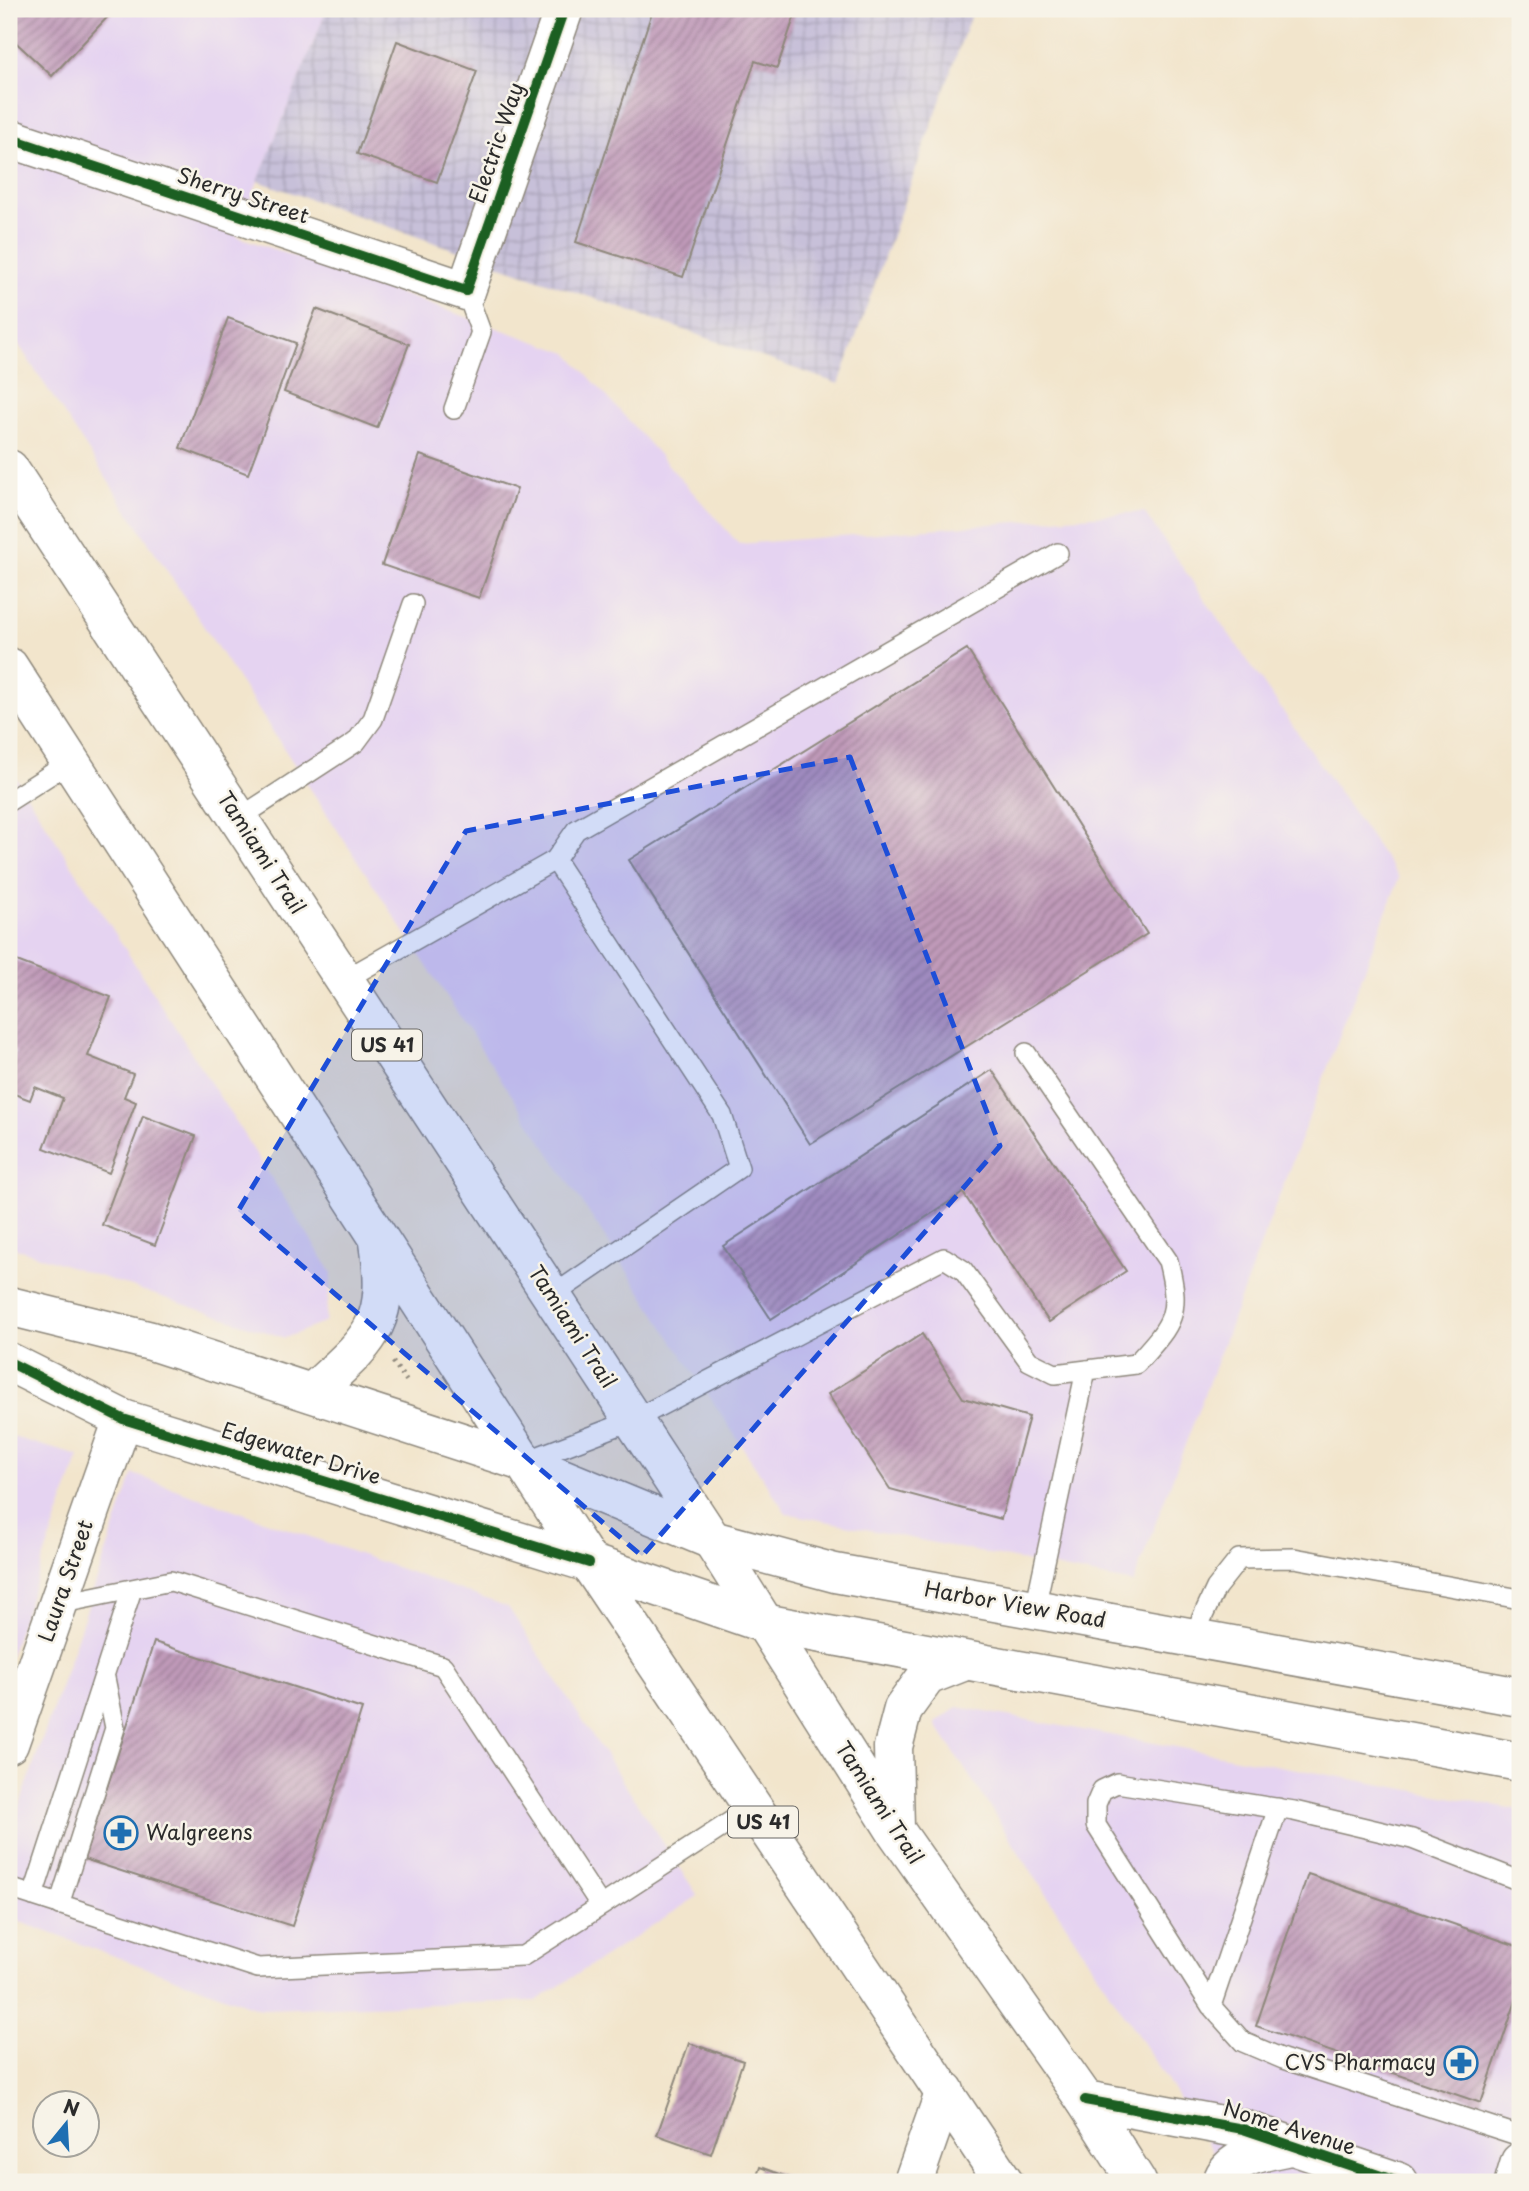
<svg xmlns="http://www.w3.org/2000/svg" width="1529" height="2191" font-family="'Playpen Sans',sans-serif">
<defs>
<pattern id="industrial-grid" width="8" height="8" patternUnits="userSpaceOnUse" patternTransform="scale(1.75)"><rect width="8" height="8" fill="#c7c0d9"/><path d="M0 4h8M4 0v8" fill="none" stroke="#aba5ba"/></pattern>
<pattern id="building-hatch" width="6" height="6" patternUnits="userSpaceOnUse" patternTransform="scale(1.75)"><rect width="6" height="6" fill="#c09ab9"/><path d="M-1 1l2-2M0 6l6-6M5 7l2-2" fill="none" stroke="#9c7e97"/></pattern>
</defs>
<rect width="100%" height="100%" fill="#f7f3e8"/>
<filter id="ink" filterUnits="userSpaceOnUse"><feTurbulence type="fractalNoise" baseFrequency=".0143" numOctaves="2"/><feDisplacementMap in="SourceGraphic" scale="14" xChannelSelector="R" yChannelSelector="G"/><feConvolveMatrix kernelMatrix="1 2 1 2 8 2 1 2 1" color-interpolation-filters="sRGB"/></filter>
<filter id="wash" filterUnits="userSpaceOnUse"><feTurbulence type="fractalNoise" baseFrequency=".00686" numOctaves="4" result="noise"/><feDisplacementMap in="SourceGraphic" scale="28" xChannelSelector="R" yChannelSelector="G"/><feGaussianBlur stdDeviation="1.57" result="paint"/><feColorMatrix in="noise" values="0 0 0 0 0 0 0 0 0 0 0 0 0 0 0 0 0 1.4 0 .05"/><feComposite in="paint" operator="in"/></filter>
<g filter="url(#wash)">
<rect width="100%" height="100%" fill="#f2e5cc"/>
<path fill="#e5d3f1" d="M9,9H327L236,236L568,353L739,544L1144,512L1399,878L1133,1583L786,1513L9,330Z
M9,767L332,1273L325,1322L285,1338L9,1246Z
M9,1436L79,1456L9,1658Z
M133,1474L508,1607L698,1896L536,2001L260,2009L9,1918V1837Z
M958,1707L1520,1810V2182H1233L935,1723Z"/>
<path fill="url(#industrial-grid)" d="M327,9H973L839,384L258,181Z"/>
<g id="blocks">
<path fill="url(#building-hatch)" d="M9,9H115L52,76L9,36Z
M653,9H797L777,68L755,61L683,277L576,242Z
M397,41L477,71L437,182L357,154Z
M316,309L409,344L377,428L284,392Z
M228,318L296,343L248,474L180,448Z
M420,455L517,489L479,598L382,565Z
M967,649L1147,934L810,1144L629,860Z
M9,958L111,997L88,1056L133,1074L124,1097L136,1102L109,1173L44,1148L63,1098L35,1087L30,1100L9,1092V1070L16,1052L9,1049Z
M992,1070L1126,1271L1049,1322L963,1193L771,1319L723,1246Z
M143,1116L196,1136L155,1245L102,1225Z
M922,1334L963,1398L1029,1417L1001,1519L890,1489L828,1394Z
M154,1642L362,1709L292,1926L84,1859Z
M1308,1874L1520,1947V1989L1481,2103L1256,2026Z
M689,2043L743,2061L711,2154L657,2135Z
M760,2167L801,2182H755Z"/>
</g>
</g>
<g filter="url(#ink)">
<use href="#blocks" fill-opacity="0" stroke="#8e887c" stroke-width="2"/>
<g fill="none" stroke-linecap="round" stroke-linejoin="round">
<defs>
<path id="service" d="M454,409L481,332L466,291
M9,801L70,762
M238,819L356,742L373,719L413,604
M344,980L555,860
M552,1296L739,1168L722,1115L555,860L576,830L1058,553
M526,1461L633,1420L944,1258L963,1270L1029,1361L1055,1374L1136,1364C1172,1324 1182,1316 1168,1261L1026,1053
M58,1604L171,1581L443,1666L601,1906L753,1807
M1035,1608L1086,1370
M1193,1637L1216,1588L1239,1559L1294,1558L1520,1599
M1520,1881L1412,1839L1294,1811L1117,1783L1102,1790L1096,1804V1825L1211,2006L1243,2042L1283,2059L1520,2136
M9,1888L258,1968L523,1956L601,1906
M33,1896L132,1589
M59,1905L115,1728L105,1678
M1211,2006L1278,1808"/>
<path id="minor" d="M9,138L466,291L564,9
M9,1744L123,1419
M1085,2100L1243,2129L1399,2182
M913,2182L945,2091
M1514,2182L1520,2162"/>
<path id="tertiary" d="M9,1306L151,1341L523,1462
M9,1362L123,1419L589,1563"/>
<path id="secondary" d="M523,1462L712,1540L835,1573L1520,1697
M589,1563L763,1623L1520,1762"/>
<path id="primary" d="M9,469L712,1540L895,1830L1085,2100L1137,2182
M9,667L589,1563L1004,2182
M312,1393C370,1339 392,1327 379,1242
M895,1828L893,1747L903,1709L927,1676L965,1661
M1222,2182C1229,2156 1267,2151 1290,2146"/>
</defs>
<use href="#service" stroke="#8e887c" stroke-width="22"/>
<use href="#minor" stroke="#8e887c" stroke-width="41"/>
<use href="#tertiary" stroke="#8e887c" stroke-width="41"/>
<use href="#secondary" stroke="#8e887c" stroke-width="41"/>
<use href="#primary" stroke="#8e887c" stroke-width="41"/>
<path stroke="#8e887c" stroke-width="4.5" stroke-dasharray="2 5" stroke-linecap="butt" d="M393,1362L408,1383"/>
<use href="#service" stroke="#fff" stroke-width="19"/>
<use href="#minor" stroke="#fff" stroke-width="38"/>
<use href="#tertiary" stroke="#fff" stroke-width="38"/>
<use href="#secondary" stroke="#fff" stroke-width="38"/>
<use href="#primary" stroke="#fff" stroke-width="38"/>
<defs>
<path id="cycleway" d="M9,138L466,291L564,9
M9,1362L123,1419L589,1563
M1085,2100L1243,2129L1399,2182"/>
</defs>
<use href="#cycleway" stroke="#f7f3e8" stroke-width="15"/>
<use href="#cycleway" stroke="#1b5e20" stroke-width="10"/>
</g>
</g>
<path fill="#1d4ed8" fill-opacity="0.2" stroke="#1d4ed8" stroke-width="5" stroke-dasharray="14 9" stroke-linejoin="round" d="M850,757L1000,1146L642,1556L238,1211L466,831Z"/>
<defs>
<symbol id="pharmacy-ring" viewBox="-11 -11 22 22"><circle r="9.5" fill="#f7f3e8" stroke="#1f6fb2" stroke-width="1.5"/><path d="M-2-6h4v4h4v4h-4v4h-4v-4h-4v-4h4Z" fill="#1f6fb2"/></symbol>
</defs>
<g fill-rule="evenodd">
<use href="#pharmacy-ring" x="102" y="1814" width="38" height="38"/>
<use href="#pharmacy-ring" x="1442" y="2044" width="38" height="38"/>
</g>
<g text-anchor="middle" stroke-width="5" stroke-linejoin="round" paint-order="stroke">
<g fill="#f7f3e8" stroke="#686764" stroke-width="2">
<rect x="352" y="1029.5" width="70" height="31" rx="5"/>
<rect x="728" y="1806.5" width="70" height="31" rx="5"/>
</g>
<g font-size="19" font-weight="bold" fill="#2b2b2b">
<text x="387" y="1052">US 41</text>
<text x="763" y="1829">US 41</text>
</g>
<g font-size="21" fill="#2b2b2b" stroke="#f7f3e8">
<text transform="translate(497 143) rotate(-71)" y="7">Electric Way</text>
<text transform="translate(243 196) rotate(18)" y="7">Sherry Street</text>
<text transform="translate(261 853) rotate(57)" y="7">Tamiami Trail</text>
<text transform="translate(572 1327) rotate(57)" y="7">Tamiami Trail</text>
<text transform="translate(301 1454) rotate(17)" y="7">Edgewater Drive</text>
<text transform="translate(66 1581) rotate(-71)" y="7">Laura Street</text>
<text transform="translate(1015 1605) rotate(10)" y="7">Harbor View Road</text>
<text transform="translate(879 1803) rotate(57)" y="7">Tamiami Trail</text>
<text transform="translate(1289 2128) rotate(17)" y="7">Nome Avenue</text>
</g>
<g font-size="21" fill="#2b2b2b" stroke="#f7f3e8" text-anchor="start">
<text x="146" y="1840">Walgreens</text>
<text x="1436" y="2070" text-anchor="end">CVS Pharmacy</text>
</g>
</g>
<rect width="1529" height="2191" fill="none" stroke="#f7f3e8" stroke-width="35"/>
<g transform="translate(66 2124) rotate(18)"><circle r="33" fill="#f7f3e8" stroke="#a5a39c" stroke-width="2"/>
<path d="M0-5L12 26L0 18L-12 26Z" fill="#1f6fb2"/>
<text y="-10" font-size="19" font-weight="bold" text-anchor="middle" fill="#2b2b2b">N</text>
</g>
</svg>
